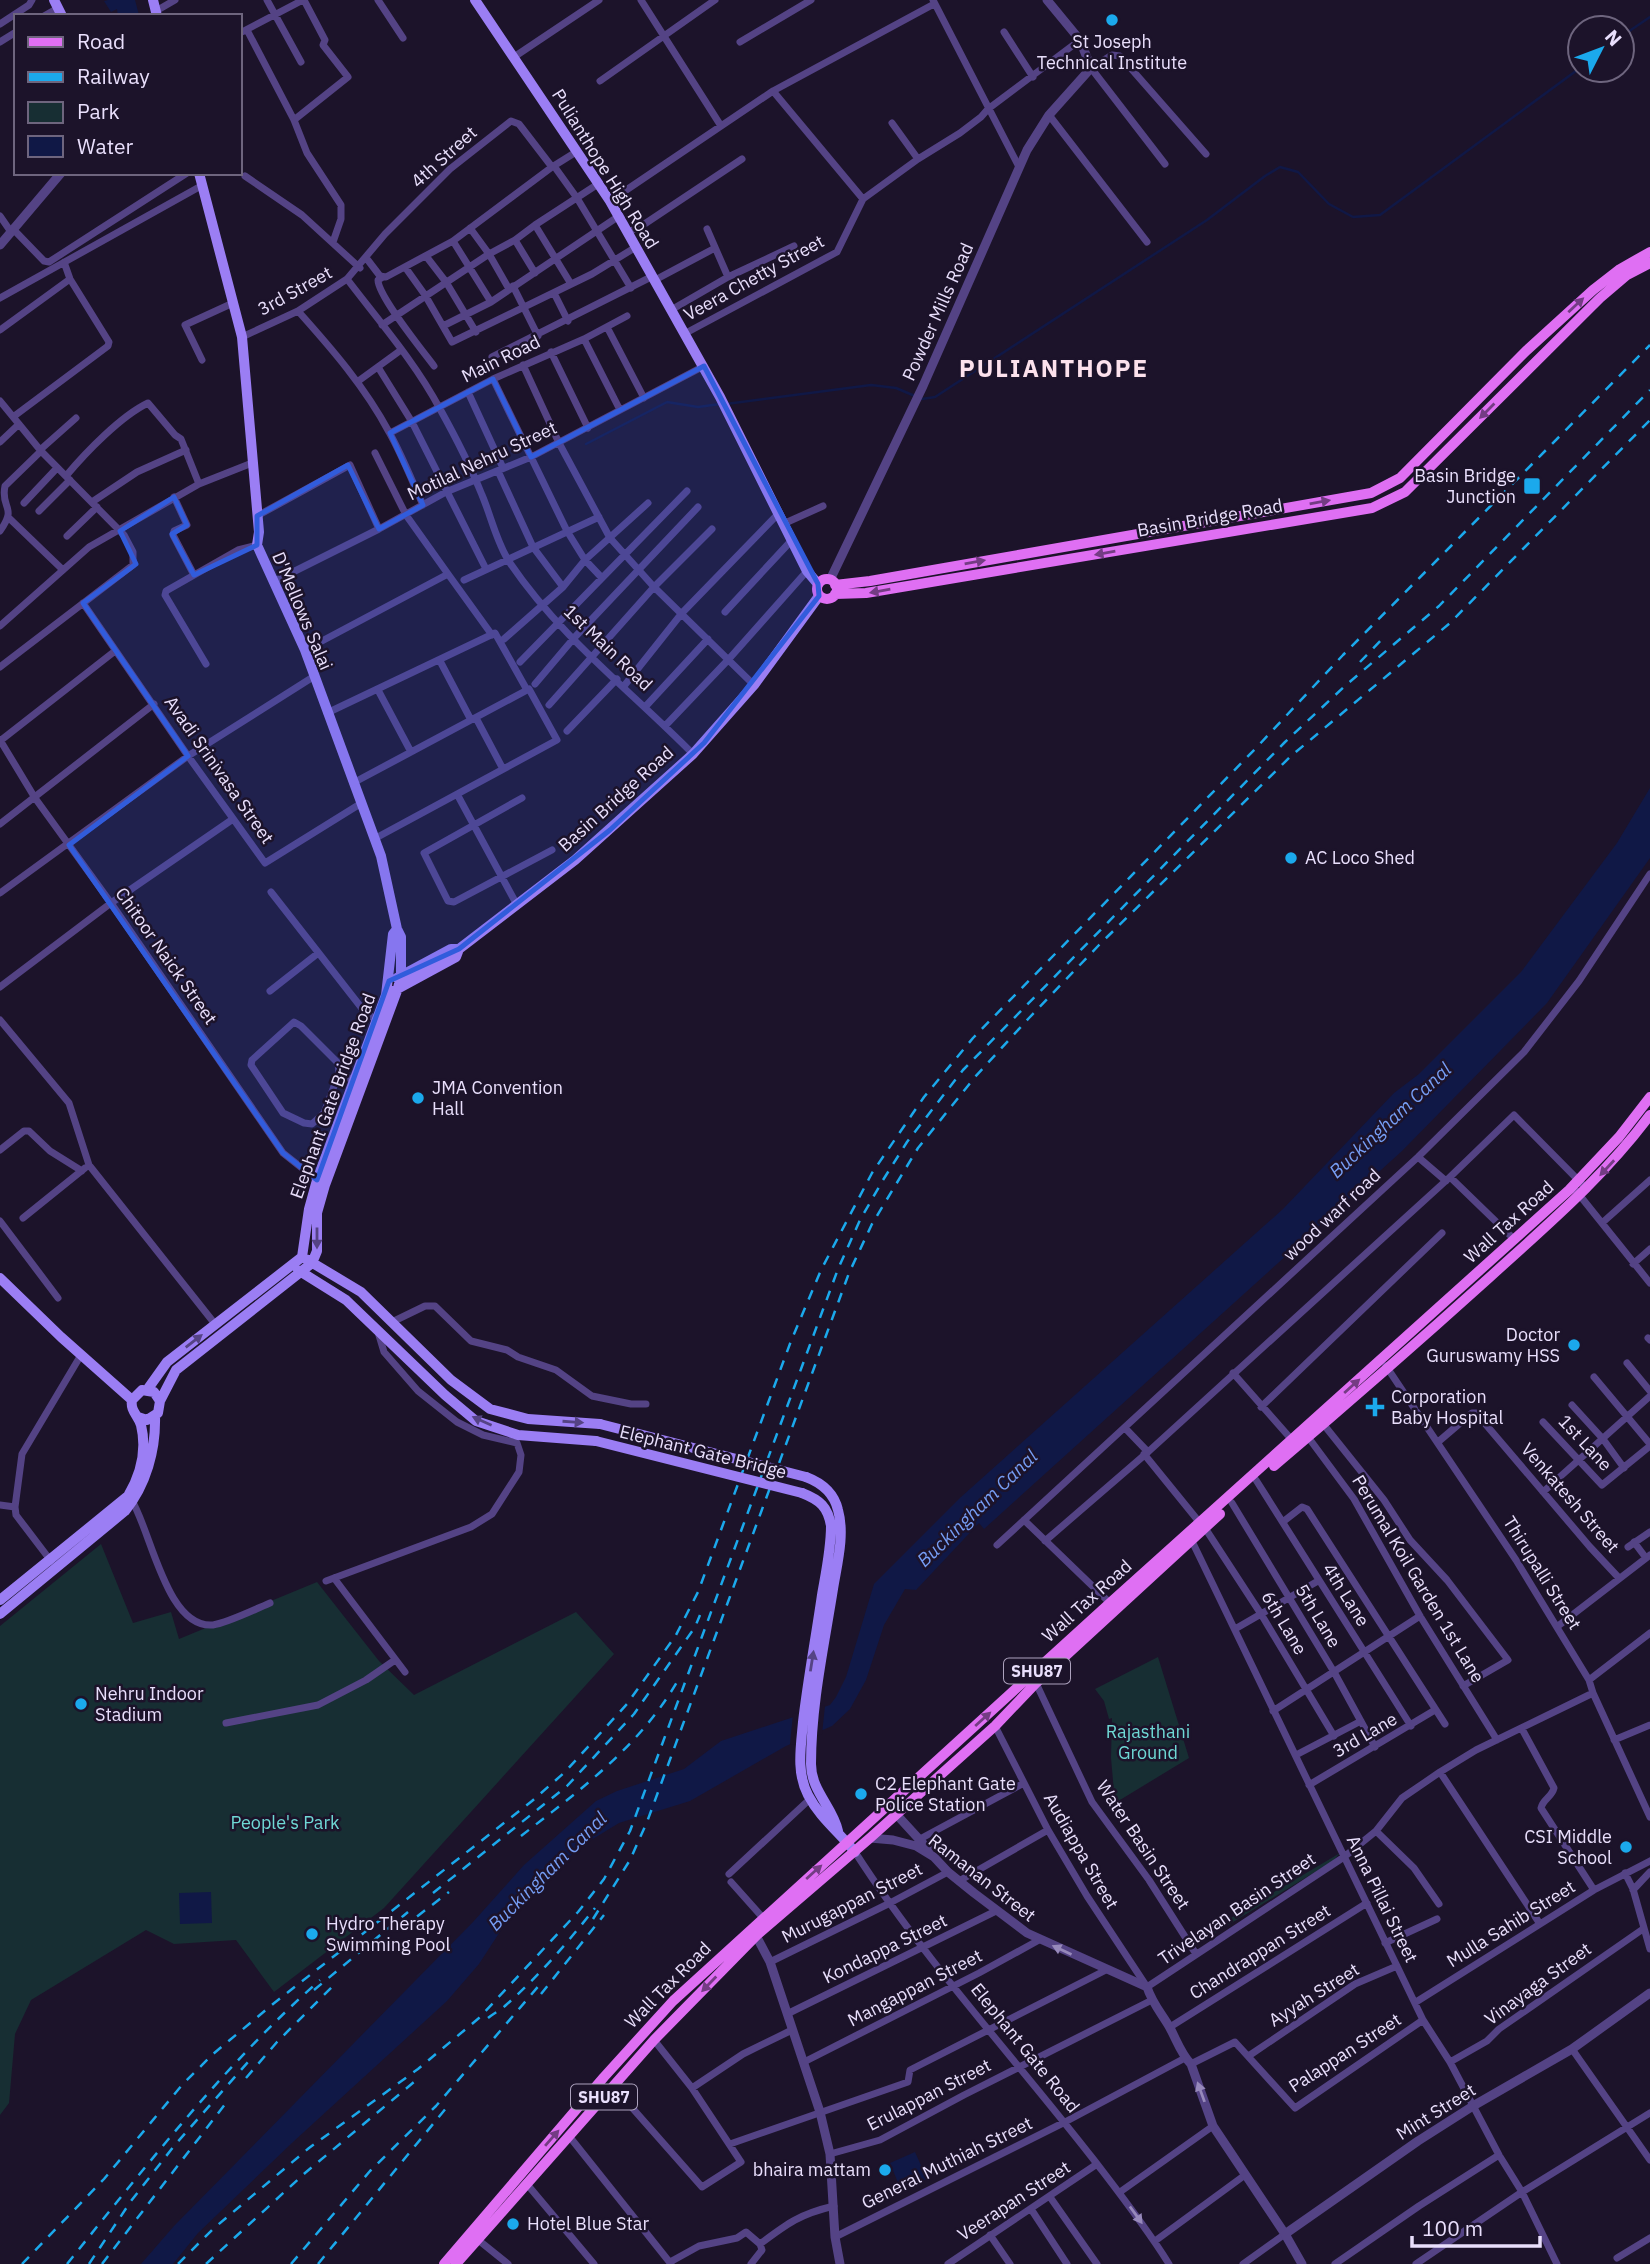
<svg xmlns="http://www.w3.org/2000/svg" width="1650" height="2264" font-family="'IBM Plex Sans',sans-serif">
<rect width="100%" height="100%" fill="#1c132a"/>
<path fill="#172e33" d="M101,1544L133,1623L171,1612L179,1639L317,1582L379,1661L414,1695L576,1612L614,1654L384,1908L274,1992L236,1940L174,1944L146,1930L31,2000L15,2034L9,2103L0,2115V1626Z
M1158,1657L1189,1758L1115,1803L1111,1758L1112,1718L1109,1719L1104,1701L1095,1689Z
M1340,1853L1333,1861L1215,1933L1212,1929Z"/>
<path fill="#101846" d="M108,0H135L139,15L118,16L117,9L111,12L104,1Z
M1650,788V858L1547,1003L1402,1151L984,1529L979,1523L916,1590L905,1589L884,1625L866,1680L850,1709L832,1726L786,1746L690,1801L619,1823L578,1848L503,1927L479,1964L447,2001L293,2142L198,2233L173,2264H141L174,2226L473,1922L524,1865L596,1801L617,1791L684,1769L721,1741L830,1705L836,1697L846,1677L874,1584L961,1497L1283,1209L1394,1093L1419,1074L1521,972L1617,843Z
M211,1892L212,1923L180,1924L179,1893Z
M915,2152L927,2179L901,2190L890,2163Z"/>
<path fill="#1c132a" d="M818,1705L825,1706L822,1734L798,1745L790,1744L793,1714Z"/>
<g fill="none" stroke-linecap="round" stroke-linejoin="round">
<path stroke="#101846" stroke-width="2.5" d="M1622,36L1650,17
M726,404L871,385L896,388L922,399L935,397L1207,220L1265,176L1280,167L1298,172L1329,204L1353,217L1380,215L1580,68
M586,444L667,402L698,407L720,404"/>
<path stroke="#544385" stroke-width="7" d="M267,0L301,62
M378,0L403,38
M641,0L721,126
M933,0L1019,167
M156,11L175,0
M44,16L58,8
M0,24L29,5L32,0
M247,30L294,120L307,153L341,205V219L333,242
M1004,32L1033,77
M240,33L303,0
M0,42L16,32
M740,42L811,0
M514,57L599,0
M600,81L715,0
M773,91L863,199
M1049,115L1147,242
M294,120L348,77L323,45L325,40L304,0
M892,123L918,159
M1165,164L1091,68L1112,55L1120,56L1206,154
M554,166L577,198L631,288
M245,176L302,215L360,268
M610,201L773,91L934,4
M0,216L11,232
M535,225L571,284
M470,228L489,254L509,289
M707,229L728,277
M14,230L44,261L49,262L187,173
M628,232L640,227L742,159
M515,240L535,273
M453,241L491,302
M426,256L446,282L476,332
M367,259L380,276L386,277L453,241L552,167L576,152
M405,267L425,295L452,342L592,274L636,247
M383,277L378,280C378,296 422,350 434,366
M347,279C379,321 415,362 440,409C455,436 470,465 482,495C491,516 497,544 510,563C560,637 631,691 693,754
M655,280L715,248
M513,286L538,336
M554,293L568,321
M0,298L201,186
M671,310L728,277L794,246
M298,311C332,349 365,387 389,432C402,455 412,481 423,505
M382,325L489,254L515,240L535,225L598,184
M443,326L491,302L619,216
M607,327L644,398
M0,330L70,279
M684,334L837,252L863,199L918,159L960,133L981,117L988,109L1080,40
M242,337L298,311L347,279L385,234L450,169L511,121L519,124L552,167
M584,339L620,410
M551,352L588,428
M492,357L653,276
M202,360L185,325L233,303
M523,365L559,443L610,538L654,587L754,685
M378,367L412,422L486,569
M493,379L567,531L585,560L602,578
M357,382L401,350
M468,392L503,468
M0,401L41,451L124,535L133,552V565L0,667
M13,417L108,346L109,342L70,279L64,262
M390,433L493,379L584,339L627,316
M0,442L18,425
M40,450L76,418
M375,453L406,515L448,574
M498,471L533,547L563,587
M66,476C86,452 121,416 148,403L175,435L181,439L199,484
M174,497L187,525L174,531L173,535L194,575
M92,502L137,472L186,450
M24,503L57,468
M39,511L70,480
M257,516L350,465L379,529
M9,518L63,570
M783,524L823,506
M0,531C18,506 0,509 5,486L41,451
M67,536L97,507
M464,580L599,517
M273,582L379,529L446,492L531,457L704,366
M83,603L188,756L265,863L360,804
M725,612L791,541
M0,626L89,547L199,484L252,463
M504,639L563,587L585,560L648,503
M305,650L448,574L492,635
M440,661L471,720
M520,662L687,491
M206,664L165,595L166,591L238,550L257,545
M535,684L574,638L698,507
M624,686L682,613L778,514
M378,690L411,752
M549,705L654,587L712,529
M645,707L708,639
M327,713L495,633L527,690
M476,718L503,769
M665,726L728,660L807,571
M567,731L617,679
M0,740L35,798L111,903L283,1153L317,1180
M0,741L115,651
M353,783L529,689L557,740L374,839
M457,794L517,905
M522,798L424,853L448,901L454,902L552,850
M0,824L154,704
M271,892L364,1011L379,1022
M0,893L188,756L313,677
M0,987L111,903L233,819
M270,991L317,954
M0,1020L69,1103L89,1165L215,1324
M339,1073L338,1063L301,1026L294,1022L252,1060L251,1065L283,1113L304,1123L312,1124L324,1113L339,1073L355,1081
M0,1150L24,1131H29L50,1151L82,1171
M1418,1157L1446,1181
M1450,1177L1515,1240
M1573,1187L1650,1283
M23,1218L85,1168
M0,1221L58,1298
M1602,1223L1650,1180
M1633,1264L1650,1249
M392,1322L425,1306H435L471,1341L507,1350L518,1357L556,1370L592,1396L631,1404H646
M1648,1338L1650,1340
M1627,1363L1650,1391
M1386,1366L1516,1560L1589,1680L1593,1693L1650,1817
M1233,1373L1292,1440
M1594,1377L1650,1444
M1572,1405L1603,1439L1624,1468
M1261,1407L1442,1233
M1543,1422L1602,1485L1650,1446
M1324,1425L1384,1500L1410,1540L1447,1580L1508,1660L1463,1686
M1125,1428L1148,1452
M1308,1437L1354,1499L1420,1616L1497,1740
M1438,1442L1472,1413H1476L1590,1547L1619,1578
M1144,1454L1200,1523
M1256,1480L1411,1726
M1543,1492L1650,1396
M131,1499C151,1530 166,1629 213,1625C227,1623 256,1609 270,1603
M1232,1503L1334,1672L1375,1747
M0,1505L15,1507
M1024,1520L1110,1603
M1284,1521L1302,1507L1307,1509L1445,1724
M1205,1528L1261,1614L1334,1736
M1190,1537L1423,2020L1450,2062L1499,2155L1522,2192L1557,2264
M1045,1541L1148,1452L1450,1177L1514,1115L1587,1189
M1634,1542L1646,1558
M997,1545L1418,1157L1524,1052L1579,981L1650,874
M1628,1547L1650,1532
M51,1561L16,1515L15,1507L22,1454L81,1355
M334,1578L405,1672
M326,1581L471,1527L492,1514L519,1472L521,1455L517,1443L483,1435L457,1422L418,1391L384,1352L378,1332
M1558,1626L1650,1555
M1235,1629L1318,1581
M1589,1680L1650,1633
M1035,1681L1092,1802L1149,1880L1196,1954
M1273,1711L1420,1616
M226,1723L318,1705L366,1680L395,1660
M995,1726L1048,1830L1087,1896L1147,1987L1344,1857L1376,1831L1402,1798L1440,1772L1476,1750L1593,1693
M1522,1729L1554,1788C1552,1797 1543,1799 1541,1808L1594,1890
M1614,1740L1650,1725
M1296,1755L1361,1721
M1440,1772L1540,1924
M1309,1785L1435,1710
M1376,1831L1414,1868L1439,1904
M920,1839L1024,1783
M855,1852C925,1961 1014,2057 1094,2160C1120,2194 1146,2227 1169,2264
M1625,1873L1633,1889L1650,1949
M729,1874L810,1799
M959,1881L1048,1830
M731,1882L763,1918
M1633,1890L1650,1872
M1385,1943L1437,1919
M770,1962L888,1904L948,1872
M1416,2002L1594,1890L1650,1861
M787,2014L996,1911
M1170,2027L1367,1903
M1572,2049L1650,2160
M1250,2055L1355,1984L1397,1966
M804,2062L979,1973L1039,1940
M1450,2062L1487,2041L1499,2029L1643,1929
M1191,2064L1235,2042L1295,2108L1423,2020
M692,2088L743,2054L792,2030
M612,2089L627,2102L702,2187L741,2162L692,2088L654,2040
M569,2136L671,2264
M730,2144L908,2082L910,2070L1106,1970
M830,2154L880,2140L964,2095L1152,2000
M526,2183L594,2264
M1120,2192L1213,2126
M1050,2197L1097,2264
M1031,2209L1067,2264
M990,2235L1010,2264
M835,2237L1065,2122L1185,2058
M477,2239L508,2264
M1155,2241L1245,2175
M1617,2258L1650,2238
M670,2262L699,2246L737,2238L746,2232L760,2244C788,2223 800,2214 834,2206
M751,2264L762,2250L760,2244
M948,2264L1097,2164
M1243,2264L1285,2234
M1335,2264L1419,2206L1499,2155
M1416,2264L1522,2192L1650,2113"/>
<path stroke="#544385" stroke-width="9" d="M0,245L61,173
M830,580L923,386L1027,150L1049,115L1091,68L1080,40L1047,0
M896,1814L929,1850
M870,1838L893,1840L916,1846L934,1857L948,1872L974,1893L1027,1933L1147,1987C1152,2003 1162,2014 1170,2028C1177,2041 1181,2054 1191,2064L1213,2126L1285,2234L1302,2264
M753,1930L770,1962L820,2112L830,2154L835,2237L840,2264
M1285,2234L1418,2141L1473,2106L1572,2049L1650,1993"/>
<path stroke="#9b7ef4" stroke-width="10" d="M54,0L62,16
M153,0L157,16
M475,0L610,201L720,397L807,571L818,584
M397,978L451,949H459
M386,995L456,957L459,949L575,860L693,754L754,685L819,596
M306,1259L361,1292L451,1380L490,1409L528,1419L600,1424
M298,1270L346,1300L445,1395L476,1421L518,1435L596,1441
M0,1278L61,1337L132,1400
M147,1390L167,1362L302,1257L309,1209L317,1180L386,995L393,934L397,929
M160,1401L176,1370L312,1263L317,1251V1213L325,1185L398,988L401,975V937L397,929L381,856L305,650L257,545L259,532L242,337L199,173
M806,1477C822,1483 834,1493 838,1510C845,1535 837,1564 833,1589C824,1646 811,1705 811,1764C811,1791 833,1807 838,1831
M802,1493C820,1500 828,1507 831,1526C831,1549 826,1572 822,1595C816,1637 808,1679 803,1722C801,1746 796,1772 808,1795C820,1818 839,1832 855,1852
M0,1600L128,1496C141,1474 147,1450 141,1425C138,1415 130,1411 132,1400L142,1390L154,1392L160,1401L158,1413L147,1420L138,1417
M0,1614L125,1511C146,1485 156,1450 155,1416"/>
<path stroke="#df6ff3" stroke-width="10" d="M817 589a10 10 0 1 1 20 0a10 10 0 1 1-20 0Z
M835,585L870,581L1371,493L1400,478L1526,351L1593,290L1620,269L1650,252
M835,594L866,593L1372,508L1405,492L1600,298L1627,275L1650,263
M1274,1466C1347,1404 1419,1341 1490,1277C1546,1226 1604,1177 1650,1115
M444,2264L604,2077L673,2001L1110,1603L1569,1190L1619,1137L1650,1097
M456,2264L654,2040L757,1935L870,1838L995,1726L1036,1683L1220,1514"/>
<path stroke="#1ba9ec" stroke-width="2.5" stroke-dasharray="10 9" stroke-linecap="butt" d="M1360,662L1384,637
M521,1836C579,1791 639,1747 677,1682
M433,1893L567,1786L634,1714L695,1627L700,1615
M593,1919L630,1860L647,1822L849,1273L872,1224L918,1148L975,1077L1029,1018L1099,945L1291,756L1450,623L1650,420
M402,1928L449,1892
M314,1990L408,1912
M541,1994L604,1915
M488,2018C494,2013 501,2010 506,2005C539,1976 568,1942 595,1908
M246,2078L277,2042L332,1987
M22,2264L104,2179L182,2085L213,2054L273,2004L532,1801L565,1772L627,1704L676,1635L698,1592L791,1341L821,1270L872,1173L924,1097L973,1038L1257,747L1343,655L1650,345
M67,2264C147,2165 224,2065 320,1980
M89,2264L131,2201L174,2146L248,2062
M102,2264L226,2103
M178,2264L213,2229L309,2148L418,2069L479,2018L578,1912L604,1879L630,1831L838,1269L860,1220L883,1180L907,1142L963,1070L1285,742L1346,685L1439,606L1650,390
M206,2264L305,2173L414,2082
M291,2264L370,2171L436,2106L542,1982
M318,2264L447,2107"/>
<path stroke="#9b7ef4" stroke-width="10" d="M600,1424L806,1477
M596,1441L802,1493"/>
</g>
<defs><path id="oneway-solid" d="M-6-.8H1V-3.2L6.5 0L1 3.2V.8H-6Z" transform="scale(1.75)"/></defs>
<g fill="#743c84">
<use href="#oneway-solid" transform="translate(1576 305) rotate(-43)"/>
<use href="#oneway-solid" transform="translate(1487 411) rotate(135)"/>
<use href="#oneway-solid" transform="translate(1320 502) rotate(-10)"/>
<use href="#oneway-solid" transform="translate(1105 553) rotate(170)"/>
<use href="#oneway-solid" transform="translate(975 562) rotate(-10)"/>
<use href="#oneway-solid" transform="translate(880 591) rotate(170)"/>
<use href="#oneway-solid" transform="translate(1607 1168) rotate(133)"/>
<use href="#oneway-solid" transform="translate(1352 1386) rotate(-42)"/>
<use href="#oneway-solid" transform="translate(983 1719) rotate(-42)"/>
<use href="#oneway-solid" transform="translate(814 1872) rotate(-42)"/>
<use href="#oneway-solid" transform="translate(709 1984) rotate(134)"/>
<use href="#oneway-solid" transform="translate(552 2138) rotate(-49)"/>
</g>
<g fill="#554385">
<use href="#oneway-solid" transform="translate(317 1238) rotate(90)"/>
<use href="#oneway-solid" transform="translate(194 1341) rotate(-38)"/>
<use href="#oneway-solid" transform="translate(482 1421) rotate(-156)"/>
<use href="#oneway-solid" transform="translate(573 1422) rotate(4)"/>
<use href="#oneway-solid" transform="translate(812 1661) rotate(-81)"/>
</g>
<g fill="#9789bb">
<use href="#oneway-solid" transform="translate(1062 1950) rotate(-155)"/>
<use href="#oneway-solid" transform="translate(1201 2092) rotate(-110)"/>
<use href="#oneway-solid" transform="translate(1136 2215) rotate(54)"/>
</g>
<path fill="#315cdc" fill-opacity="0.2" stroke="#315cdc" stroke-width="5" stroke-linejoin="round" d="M704,366L818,584L819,596L704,743L610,830L459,949L389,981L317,1180L283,1153L69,845L188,756L83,603L136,564L120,531L174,497L187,525L172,534L194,575L257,545V516L348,465L379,529L423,505L390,433L493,379L531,457Z"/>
<g fill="#1ba9ec" stroke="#1c132a" stroke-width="2.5">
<circle cx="1112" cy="20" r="7"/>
<rect x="1523" y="477" width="18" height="18" rx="3.5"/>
<circle cx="1291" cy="858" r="7"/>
<circle cx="418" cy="1098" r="7"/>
<circle cx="1574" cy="1345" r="7"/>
<path d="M1371.5 1396.5h7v7h7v7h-7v7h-7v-7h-7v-7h7z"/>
<circle cx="81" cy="1704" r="7"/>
<circle cx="861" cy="1794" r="7"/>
<circle cx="1626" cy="1847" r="7"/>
<circle cx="312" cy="1934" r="7"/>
<circle cx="885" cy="2170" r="7"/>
<circle cx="513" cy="2224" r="7"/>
</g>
<g text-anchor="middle" stroke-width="5" stroke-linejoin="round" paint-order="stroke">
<g fill="#1c132a" stroke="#aca2bd" stroke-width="2">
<rect x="1004" y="1658.5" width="66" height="25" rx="5"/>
<rect x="571" y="2084.5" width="66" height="25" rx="5"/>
</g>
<g font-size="16" font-weight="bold" fill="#e9dffc">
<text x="1037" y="1677">SHU87</text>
<text x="604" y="2103">SHU87</text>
</g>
<g font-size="18" fill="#e9dffc" stroke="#1c132a" text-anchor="start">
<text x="1112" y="48" text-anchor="middle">St Joseph<tspan x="1112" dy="21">Technical Institute</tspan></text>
<text x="1516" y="482" text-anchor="end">Basin Bridge<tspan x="1516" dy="21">Junction</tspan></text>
<text x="1305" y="864">AC Loco Shed</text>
<text x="432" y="1094">JMA Convention<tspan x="432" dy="21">Hall</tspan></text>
<text x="1560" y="1341" text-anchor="end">Doctor<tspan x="1560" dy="21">Guruswamy HSS</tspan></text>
<text x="1391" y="1403">Corporation<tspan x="1391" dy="21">Baby Hospital</tspan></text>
<text x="95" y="1700">Nehru Indoor<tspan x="95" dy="21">Stadium</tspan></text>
<text x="875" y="1790">C2 Elephant Gate<tspan x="875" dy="21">Police Station</tspan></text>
<text x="1612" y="1843" text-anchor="end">CSI Middle<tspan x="1612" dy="21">School</tspan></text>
<text x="326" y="1930">Hydro Therapy<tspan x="326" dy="21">Swimming Pool</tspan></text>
<text x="871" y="2176" text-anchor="end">bhaira mattam</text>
<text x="527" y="2230">Hotel Blue Star</text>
</g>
<g font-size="18" fill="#e9dffc" stroke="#1c132a">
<text transform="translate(444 157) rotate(-42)" y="6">4th Street</text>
<text transform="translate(605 169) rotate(58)" y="6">Pulianthope High Road</text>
<text transform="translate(754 278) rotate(-29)" y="6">Veera Chetty Street</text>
<text transform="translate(295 291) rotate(-29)" y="6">3rd Street</text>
<text transform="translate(938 312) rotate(-66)" y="6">Powder Mills Road</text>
<text transform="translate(501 359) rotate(-26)" y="6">Main Road</text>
<text transform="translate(482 461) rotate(-25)" y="6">Motilal Nehru Street</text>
<text transform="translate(1210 518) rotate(-10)" y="6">Basin Bridge Road</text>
<text transform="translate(302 611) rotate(67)" y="6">D'Mellows Salai</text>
<text transform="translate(608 648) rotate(44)" y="6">1st Main Road</text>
<text transform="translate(219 770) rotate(55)" y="6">Avadi Srinivasa Street</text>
<text transform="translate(616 799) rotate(-42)" y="6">Basin Bridge Road</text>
<text transform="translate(166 956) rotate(55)" y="6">Chitoor Naick Street</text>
<text transform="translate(333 1096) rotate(-70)" y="6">Elephant Gate Bridge Road</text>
<text transform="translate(1332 1215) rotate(-43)" y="6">wood warf road</text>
<text transform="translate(1509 1222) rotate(-42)" y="6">Wall Tax Road</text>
<text transform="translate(1585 1443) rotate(47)" y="6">1st Lane</text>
<text transform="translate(703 1452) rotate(14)" y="6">Elephant Gate Bridge</text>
<text transform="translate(1570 1498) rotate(49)" y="6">Venkatesh Street</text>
<text transform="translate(1542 1573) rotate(58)" y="6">Thirupalli Street</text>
<text transform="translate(1418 1579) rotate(59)" y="6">Perumal Koil Garden 1st Lane</text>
<text transform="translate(1346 1595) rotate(58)" y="6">4th Lane</text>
<text transform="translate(1087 1601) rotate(-42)" y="6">Wall Tax Road</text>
<text transform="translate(1318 1616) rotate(59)" y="6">5th Lane</text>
<text transform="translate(1284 1623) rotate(59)" y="6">6th Lane</text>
<text transform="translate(1365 1735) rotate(-30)" y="6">3rd Lane</text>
<text transform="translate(1143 1845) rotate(56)" y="6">Water Basin Street</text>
<text transform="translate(1081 1851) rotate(60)" y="6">Audiappa Street</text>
<text transform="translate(982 1878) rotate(38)" y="6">Ramanan Street</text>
<text transform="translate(1382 1899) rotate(64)" y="6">Anna Pillai Street</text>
<text transform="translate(852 1903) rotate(-27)" y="6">Murugappan Street</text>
<text transform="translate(1237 1909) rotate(-34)" y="6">Trivelayan Basin Street</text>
<text transform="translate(1511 1924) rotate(-32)" y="6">Mulla Sahib Street</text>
<text transform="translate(885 1949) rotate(-26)" y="6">Kondappa Street</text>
<text transform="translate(1260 1952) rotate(-32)" y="6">Chandrappan Street</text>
<text transform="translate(1538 1984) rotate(-36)" y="6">Vinayaga Street</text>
<text transform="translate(668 1985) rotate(-45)" y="6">Wall Tax Road</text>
<text transform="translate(915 1988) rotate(-27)" y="6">Mangappan Street</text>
<text transform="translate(1314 1995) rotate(-32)" y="6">Ayyah Street</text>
<text transform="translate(1025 2048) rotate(51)" y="6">Elephant Gate Road</text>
<text transform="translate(1345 2053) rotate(-33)" y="6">Palappan Street</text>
<text transform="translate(929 2095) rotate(-27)" y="6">Erulappan Street</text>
<text transform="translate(1436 2112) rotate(-32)" y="6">Mint Street</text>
<text transform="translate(947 2163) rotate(-26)" y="6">General Muthiah Street</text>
<text transform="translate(1014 2201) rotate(-33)" y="6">Veerapan Street</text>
</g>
<g font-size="18" fill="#6fd8d5" stroke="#1c132a">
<text x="1148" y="1738">Rajasthani<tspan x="1148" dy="21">Ground</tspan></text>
<text x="285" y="1829">People's Park</text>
</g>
<g font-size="19" font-style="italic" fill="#769df4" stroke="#1c132a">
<text transform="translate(1390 1120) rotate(-43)" y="7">Buckingham Canal</text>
<text transform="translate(977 1508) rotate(-44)" y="7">Buckingham Canal</text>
<text transform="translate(547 1871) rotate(-45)" y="7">Buckingham Canal</text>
</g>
<g font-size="24" font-weight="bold" letter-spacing="2" fill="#fce1ec" stroke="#1c132a">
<text x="1054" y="377">PULIANTHOPE</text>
</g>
</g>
<rect x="14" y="14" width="228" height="161" fill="#1c132a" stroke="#6e657e" stroke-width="2"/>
<rect x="28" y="37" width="35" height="10" fill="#df6ff3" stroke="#6e657e" stroke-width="2"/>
<text x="77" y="49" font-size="21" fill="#e9dffc">Road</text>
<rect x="28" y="72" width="35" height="10" fill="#1ba9ec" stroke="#6e657e" stroke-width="2"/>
<text x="77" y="84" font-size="21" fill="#e9dffc">Railway</text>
<rect x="28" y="102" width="35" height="21" fill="#172e33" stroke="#6e657e" stroke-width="2"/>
<text x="77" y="119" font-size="21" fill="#e9dffc">Park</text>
<rect x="28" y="136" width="35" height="21" fill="#101846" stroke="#6e657e" stroke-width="2"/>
<text x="77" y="154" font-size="21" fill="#e9dffc">Water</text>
<g transform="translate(1601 49) rotate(48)"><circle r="33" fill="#1c132a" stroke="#6e657e" stroke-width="2"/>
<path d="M0-5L12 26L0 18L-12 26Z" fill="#1ba9ec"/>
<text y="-10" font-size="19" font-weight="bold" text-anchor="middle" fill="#e9dffc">N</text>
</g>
<path d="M1412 2236v10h128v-10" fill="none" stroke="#e9dffc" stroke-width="3.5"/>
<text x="1422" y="2236" font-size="21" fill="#e9dffc" stroke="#1c132a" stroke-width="5" paint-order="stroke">100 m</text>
</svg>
